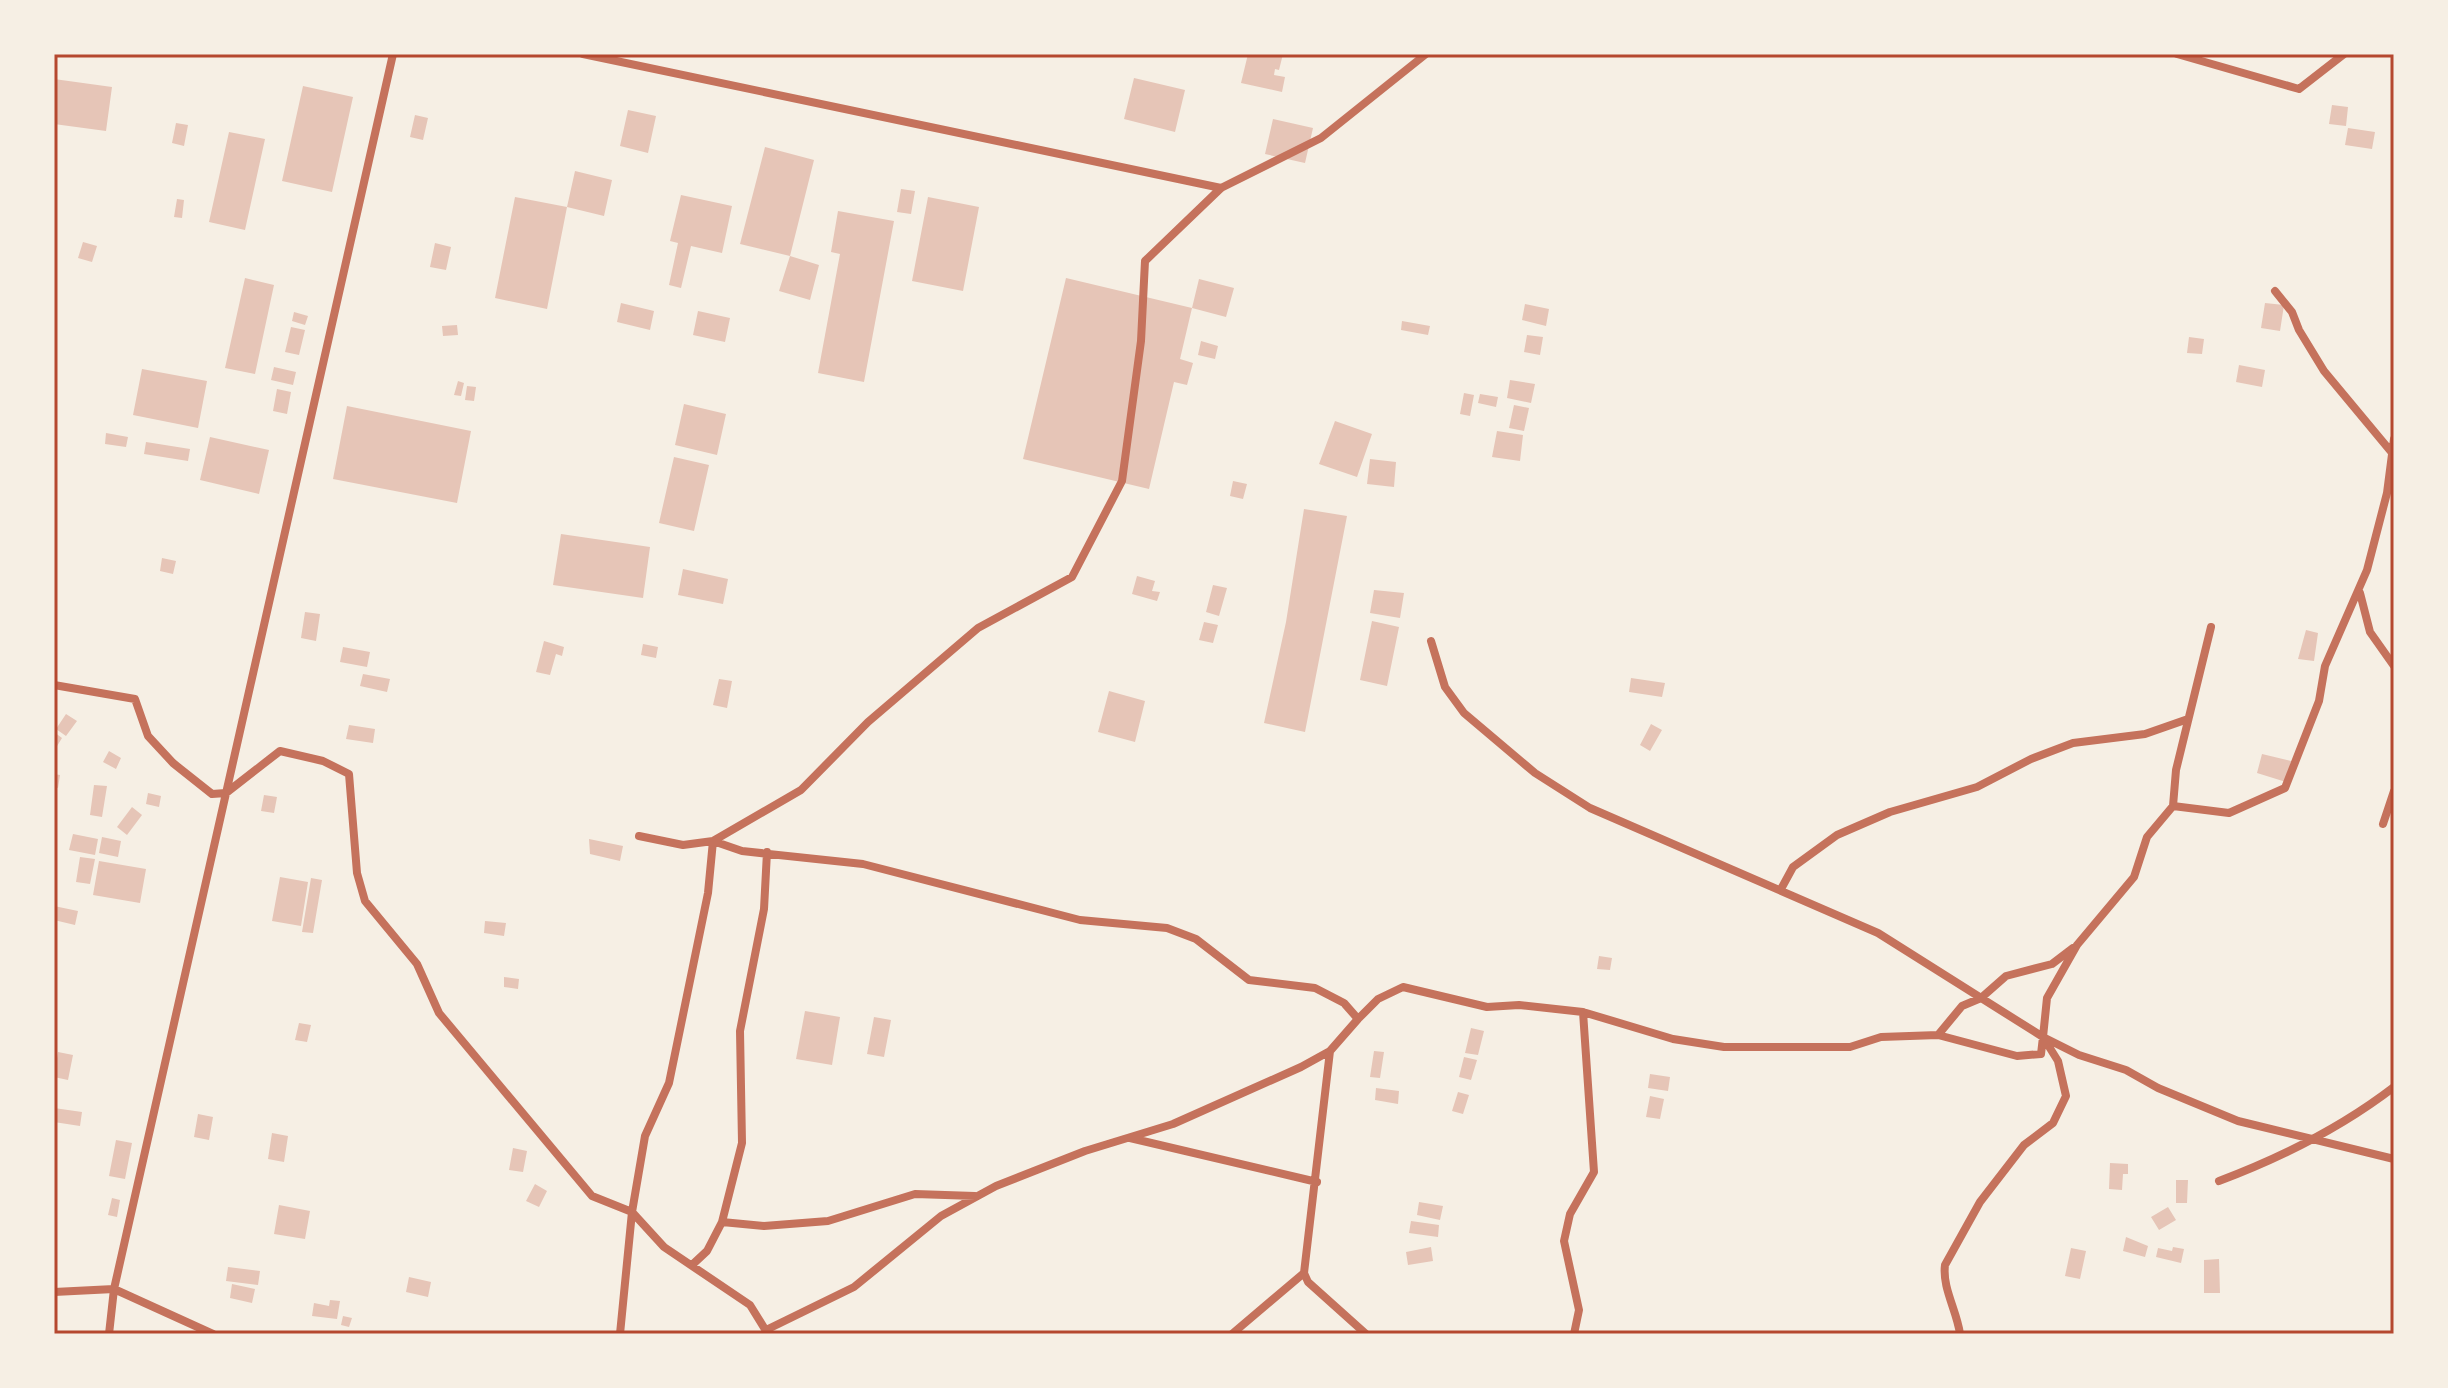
<svg xmlns="http://www.w3.org/2000/svg" width="2448" height="1388" font-family="Spectral,serif">
<rect width="100%" height="100%" fill="#f6efe4"/>
<path fill="#e6c5b7" d="M1248,54H1283L1279,70L1275,69L1274,75L1285,77L1282,92L1241,83Z
M1134,78L1185,90L1175,132L1124,119Z
M54,79L112,87L106,131L54,124Z
M303,86L353,97L332,192L282,181Z
M2332,105L2348,107L2346,126L2329,124Z
M628,110L656,116L648,153L620,146Z
M415,115L428,118L423,140L410,137Z
M1273,119L1313,128L1305,163L1265,154Z
M176,123L188,125L184,146L172,143Z
M2348,128L2375,132L2372,149L2345,145Z
M229,132L265,139L245,230L209,222Z
M765,147L814,160L790,256L740,244Z
M575,171L612,180L604,216L567,207Z
M901,189L915,191L911,214L897,212Z
M681,195L732,206L722,253L691,246L681,288L669,285L678,243L670,241Z
M515,197L567,207L547,309L495,298Z
M928,197L979,207L963,291L912,281Z
M177,199L184,200L182,218L174,217Z
M838,211L894,221L864,382L818,373L840,254L831,252Z
M83,242L97,246L92,262L78,258Z
M435,243L451,247L446,270L430,267Z
M790,256L819,265L810,300L779,291Z
M245,278L274,285L255,374L225,368Z
M1066,278L1192,308L1180,359L1193,363L1187,385L1174,382L1149,489L1023,459Z
M1199,279L1234,288L1226,317L1192,308Z
M621,303L654,311L650,330L617,322Z
M2265,303L2284,305L2280,331L2261,328Z
M1525,304L1549,309L1546,326L1522,320Z
M698,311L730,318L725,342L693,335Z
M294,312L308,316L305,325L292,321Z
M1402,321L1430,326L1428,335L1401,330Z
M457,325L458,335L443,336L442,326Z
M291,327L305,330L299,355L285,352Z
M1527,335L1543,337L1540,355L1524,352Z
M2189,337L2204,339L2202,354L2187,353Z
M1201,341L1218,346L1215,359L1198,355Z
M2239,365L2265,370L2262,387L2236,382Z
M274,367L296,372L293,385L271,380Z
M142,369L207,381L198,428L133,415Z
M1510,380L1535,384L1531,403L1507,398Z
M458,381L464,383L461,396L454,395Z
M467,386L476,387L474,401L465,400Z
M277,389L291,392L287,414L273,411Z
M1464,393L1474,395L1470,416L1460,414Z
M1480,394L1498,397L1496,407L1478,403Z
M684,404L726,414L717,455L675,445Z
M1514,405L1529,408L1524,431L1509,428Z
M347,406L471,431L457,503L333,479Z
M1335,421L1372,434L1357,477L1319,464Z
M1497,431L1523,435L1520,461L1492,457Z
M106,433L128,437L126,447L105,444Z
M210,437L269,450L259,494L200,480Z
M146,442L190,449L188,461L144,454Z
M674,457L709,465L694,531L659,523Z
M1370,459L1396,462L1394,487L1367,484Z
M1233,481L1247,484L1243,499L1230,496Z
M1304,509L1347,516L1305,732L1264,723L1286,622Z
M561,534L650,547L643,598L553,585Z
M162,558L176,561L173,574L160,571Z
M683,569L728,579L723,604L678,595Z
M1137,576L1155,581L1152,591L1160,592L1157,601L1132,594Z
M1213,585L1227,588L1219,616L1206,612Z
M1374,590L1404,593L1400,618L1370,613Z
M305,612L320,614L316,641L301,638Z
M1372,621L1399,627L1387,686L1360,680Z
M1204,622L1218,625L1213,643L1199,640Z
M2306,630L2318,633L2314,661L2298,659Z
M544,641L564,647L562,656L556,654L550,675L536,672Z
M643,644L658,647L656,658L641,655Z
M343,647L370,652L367,667L340,662Z
M363,674L390,679L387,692L360,686Z
M1631,678L1665,683L1662,697L1629,692Z
M719,679L732,681L727,708L713,705Z
M1109,691L1145,701L1135,742L1098,732Z
M66,714L77,721L66,736L56,729Z
M1651,724L1662,730L1650,751L1640,745Z
M349,725L375,729L373,743L346,739Z
M54,732L62,738L54,751Z
M109,751L121,758L116,769L103,762Z
M2262,754L2291,761L2286,782L2257,773Z
M54,774L60,775L58,788L54,787Z
M94,785L107,786L102,817L90,815Z
M148,793L161,796L159,807L146,804Z
M264,795L277,797L274,813L261,811Z
M132,807L142,815L127,835L117,827Z
M73,834L98,839L95,855L69,850Z
M102,837L121,841L118,857L99,853Z
M589,839L623,846L620,861L590,854Z
M80,857L95,859L90,884L76,882Z
M99,861L146,869L140,903L93,895Z
M280,877L308,882L301,926L272,921Z
M311,878L322,880L313,933L302,932Z
M54,906L78,911L75,925L54,920Z
M485,921L506,923L504,936L484,933Z
M1599,956L1612,958L1610,970L1597,969Z
M504,977L519,979L518,989L504,987Z
M805,1011L840,1017L832,1065L796,1059Z
M874,1017L891,1020L884,1057L867,1054Z
M299,1023L311,1025L307,1042L295,1040Z
M1471,1028L1484,1031L1478,1055L1465,1053Z
M1374,1051L1384,1052L1380,1078L1370,1077Z
M58,1052L73,1055L68,1080L54,1077Z
M1464,1057L1477,1060L1471,1080L1459,1077Z
M1650,1074L1670,1077L1668,1091L1648,1088Z
M1376,1088L1399,1091L1398,1104L1375,1100Z
M1458,1092L1469,1095L1463,1114L1452,1111Z
M1650,1096L1664,1099L1660,1119L1646,1117Z
M54,1108L82,1112L80,1126L54,1122Z
M198,1114L213,1117L209,1140L194,1137Z
M272,1133L288,1136L284,1162L268,1159Z
M116,1140L132,1143L125,1179L109,1176Z
M513,1148L527,1151L523,1172L509,1170Z
M2110,1163L2128,1164V1174H2123L2122,1190L2109,1189Z
M2176,1180H2188L2187,1203H2176Z
M535,1184L547,1191L539,1207L526,1201Z
M112,1198L120,1200L117,1217L108,1215Z
M1419,1202L1443,1206L1440,1220L1417,1215Z
M279,1205L310,1211L305,1239L274,1234Z
M2168,1207L2176,1220L2159,1230L2151,1217Z
M1411,1221L1439,1225L1438,1237L1409,1233Z
M2126,1237L2148,1246L2145,1257L2123,1251Z
M1431,1247L1433,1261L1408,1265L1406,1252Z
M2173,1247L2184,1249L2181,1263L2156,1257L2158,1248L2172,1251Z
M2071,1248L2086,1251L2080,1279L2065,1276Z
M2219,1259L2220,1293H2204V1260Z
M228,1267L260,1271L258,1285L226,1281Z
M409,1277L431,1282L428,1297L406,1292Z
M232,1284L255,1289L252,1303L230,1298Z
M330,1300L340,1301L337,1319L312,1316L314,1303L329,1306Z
M343,1316L352,1318L349,1327L341,1325Z"/>
<g fill="none" stroke-linecap="round" stroke-linejoin="round">
<path stroke="#c5725c" stroke-width="8" d="M583,54L1221,188
M2177,54L2299,89L2344,54
M2275,291L2292,312L2299,330L2324,371L2393,454
M2360,593L2370,632L2394,666
M1431,641L1445,687L1464,713L1535,773L1590,808L1878,933L2043,1037L2079,1055L2126,1070L2158,1088L2238,1121L2394,1159
M54,685L135,699L148,736L173,763L212,794L226,793L280,751L323,761L349,774L357,873L365,901L417,964L439,1013L592,1196L632,1212L664,1247L750,1305L768,1334
M2173,806L2229,813L2285,788L2319,701L2325,666L2367,570L2387,493L2394,439
M2383,824L2394,791
M639,836L683,845L713,841L742,851L863,864L1080,920L1167,928L1196,939L1249,980L1315,988L1344,1003L1358,1019L1378,999L1403,987L1487,1007L1519,1005L1583,1012L1673,1039L1724,1047H1850L1881,1037L1938,1035L2017,1056L2041,1054L2043,1037
M1781,889L1793,867L1837,835L1890,812L1977,787L2031,759L2073,743L2145,734L2188,719
M1938,1035L1962,1006L1981,998L2006,976L2052,964L2073,948
M1330,1051L1304,1273L1308,1282L1366,1334
M1130,1138L1317,1182
M2219,1181C2280,1158 2342,1127 2394,1087
M722,1222L742,1143L740,1031L764,909L767,852
M692,1265L707,1251L722,1222L764,1226L828,1221L915,1194L975,1196
M54,1292L114,1289L213,1334
M766,1330L854,1287L941,1216L996,1186L1085,1151L1173,1124L1301,1067L1330,1051L1358,1019
M109,1334L114,1289L393,54
M620,1334L632,1212L645,1136L669,1083L708,893L713,841L801,790L868,722L978,628L1072,577L1122,481L1141,341L1145,261L1221,188L1321,138L1426,54
M1232,1334L1304,1273
M1574,1334L1579,1310L1564,1241L1570,1214L1594,1172L1583,1012
M1960,1334C1957,1311 1942,1288 1945,1265L1980,1202L2024,1145L2053,1123L2066,1096L2058,1061L2043,1037L2047,998L2077,945L2134,877L2147,837L2173,806L2176,770L2211,627"/>
</g>
<rect width="2448" height="1388" fill="none" stroke="#f6efe4" stroke-width="112"/>
<rect x="56" y="56" width="2336" height="1276" fill="none" stroke="#b5482f" stroke-width="3"/>
</svg>
